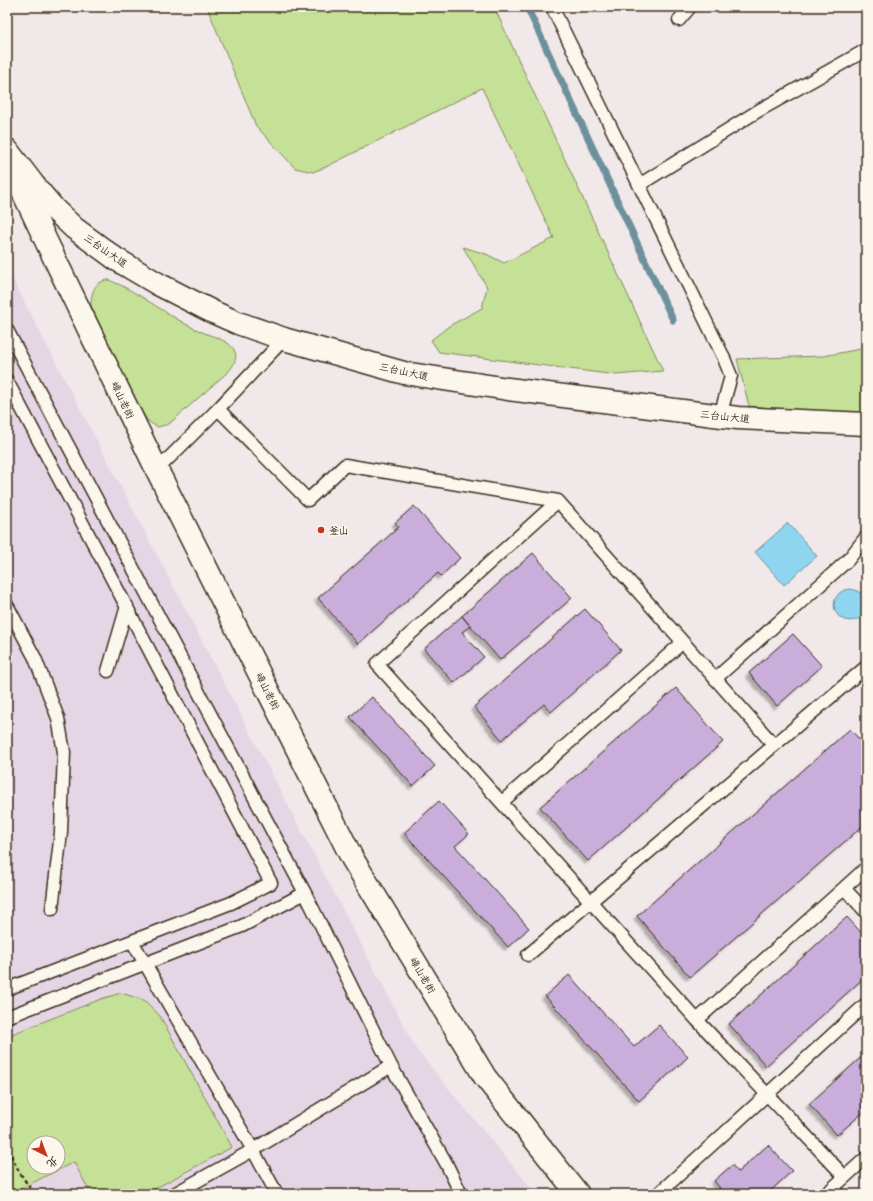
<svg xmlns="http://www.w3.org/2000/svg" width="873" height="1201" font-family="'Playpen Sans','LXGW WenKai TC',sans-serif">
<defs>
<filter id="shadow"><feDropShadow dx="-3.5" dy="3.5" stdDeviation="1" flood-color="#0004"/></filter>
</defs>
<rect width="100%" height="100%" fill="#f1e8e9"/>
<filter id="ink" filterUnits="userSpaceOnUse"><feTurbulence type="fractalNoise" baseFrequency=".025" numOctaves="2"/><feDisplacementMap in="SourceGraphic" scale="8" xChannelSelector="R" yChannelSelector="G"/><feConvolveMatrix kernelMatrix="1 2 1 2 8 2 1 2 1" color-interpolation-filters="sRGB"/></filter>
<g filter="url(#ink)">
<path fill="#e5d6e5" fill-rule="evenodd" d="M7,269L416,1049L536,1194H7ZM34,1143H58V1167H34Z"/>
<path fill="#c5e198" stroke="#80865b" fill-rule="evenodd" d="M207,7H494L663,371L616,375L439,352L431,340L449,326L482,308L487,287L463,247L486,254L504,263L554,238L482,88L328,166L313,172L295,168L256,126Z
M109,280C142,293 169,318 202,332C211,336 225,339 232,347C239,355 235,364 229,371L169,424L158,427L152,424L147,420L131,394L91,306C91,293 94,281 109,280Z
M866,348V413H831L749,406L737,359L823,356Z
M121,993L144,1000L160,1016L232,1147L145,1194H91L74,1162L10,1194H7V1036L101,999ZM34,1143H58V1167H34Z"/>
<path fill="#8ed6f0" stroke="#6d919c" d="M788,523L817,556L784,585L755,552Z
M834 605a16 16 0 1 1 32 0a16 16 0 1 1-32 0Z"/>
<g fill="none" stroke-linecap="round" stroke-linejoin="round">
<path stroke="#6d919c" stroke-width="7" d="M527,7L673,320"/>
</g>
<path fill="#c9addb" stroke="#3b2a1e" filter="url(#shadow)" d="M414,506L460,558L441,576L438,573L358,644L318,598L399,527L395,523Z
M533,553L572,598L500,660L462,616Z
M585,609L621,650L551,712L544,704L502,740L474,707Z
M462,616L470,626L462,632L484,657L454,683L424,649Z
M793,634L822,666L777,706L749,673Z
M676,688L723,742L588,861L540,807Z
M372,697L435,766L413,786L350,717Z
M850,729L866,747V823L690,977L637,916Z
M439,801L469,834L455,846L529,928L508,947L404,833Z
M847,917L866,938V976L766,1066L729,1024Z
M569,975L634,1047L659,1025L688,1057L639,1101L545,996Z
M866,1053V1110L837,1135L809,1104Z
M768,1145L792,1171L767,1194H713L720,1188L714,1181L732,1165L738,1172Z"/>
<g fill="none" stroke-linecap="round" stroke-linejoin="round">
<defs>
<path id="service" d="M552,7L723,356L731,376L720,416
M679,20L690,7
M639,185L758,111L866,50
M7,330L305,893L242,926L7,1017
M7,381L100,556L271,883L231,903L7,989
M218,409L308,500L345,465L558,501
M157,470L218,409L284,339
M7,605L35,658L58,718L64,752L61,832L52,909
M108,671L127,606
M715,679L848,560L866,537
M502,802L683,642
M844,888L866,868
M305,893L391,1066L446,1163L461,1194
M866,912L844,888L697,1020L845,1177L866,1158
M132,941L253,1150L277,1194
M528,955L866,667
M697,1020L377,664L558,501L774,745
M174,1194L253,1150L391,1066
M658,1194L866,1004
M826,1194L845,1177"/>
<path id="tertiary" d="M7,158L47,243L157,470L352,858L485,1077L578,1194"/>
<path id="secondary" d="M7,150L33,184L55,210L74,228L116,259L158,284L213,312L238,323L284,339L404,373L508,389L738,418L866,424"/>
</defs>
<use href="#service" stroke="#3b2a1e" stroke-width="15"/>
<use href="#tertiary" stroke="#3b2a1e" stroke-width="25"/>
<use href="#secondary" stroke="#3b2a1e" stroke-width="25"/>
<path stroke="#3b2a1e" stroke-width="2.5" stroke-dasharray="4 3" stroke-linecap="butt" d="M7,1149L20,1173L34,1194"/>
<use href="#service" stroke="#fbf7ec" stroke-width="12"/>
<use href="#tertiary" stroke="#fbf7ec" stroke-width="22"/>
<use href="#secondary" stroke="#fbf7ec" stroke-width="22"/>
</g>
</g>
<circle fill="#c8321e" stroke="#fbf7ec" stroke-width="1.5" cx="321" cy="530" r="4"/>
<g text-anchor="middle" stroke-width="3" stroke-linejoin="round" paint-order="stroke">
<g font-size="10" fill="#3b2a1e" stroke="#fbf7ec">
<text transform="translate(106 250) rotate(35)" y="4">三台山大道</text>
<text transform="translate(404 371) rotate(12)" y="4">三台山大道</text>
<text transform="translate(123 400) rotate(64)" y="4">嶂山老街</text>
<text transform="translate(725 416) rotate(6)" y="4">三台山大道</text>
<text transform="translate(268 691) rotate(63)" y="4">嶂山老街</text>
<text transform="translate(423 975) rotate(59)" y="4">嶂山老街</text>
</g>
<g font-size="10" fill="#3b2a1e" stroke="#fbf7ec" text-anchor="start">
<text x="329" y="534">釜山</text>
</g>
</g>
<rect width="873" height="1201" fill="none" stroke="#fbf7ec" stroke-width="24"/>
<rect x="12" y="12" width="849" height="1177" fill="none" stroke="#3b2a1e" stroke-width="1.5" filter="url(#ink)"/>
<g transform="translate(46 1155) rotate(138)"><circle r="19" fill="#fbf7ec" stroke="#aea59a"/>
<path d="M0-3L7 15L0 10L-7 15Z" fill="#c8321e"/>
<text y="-6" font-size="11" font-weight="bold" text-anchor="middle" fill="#3b2a1e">北</text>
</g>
</svg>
